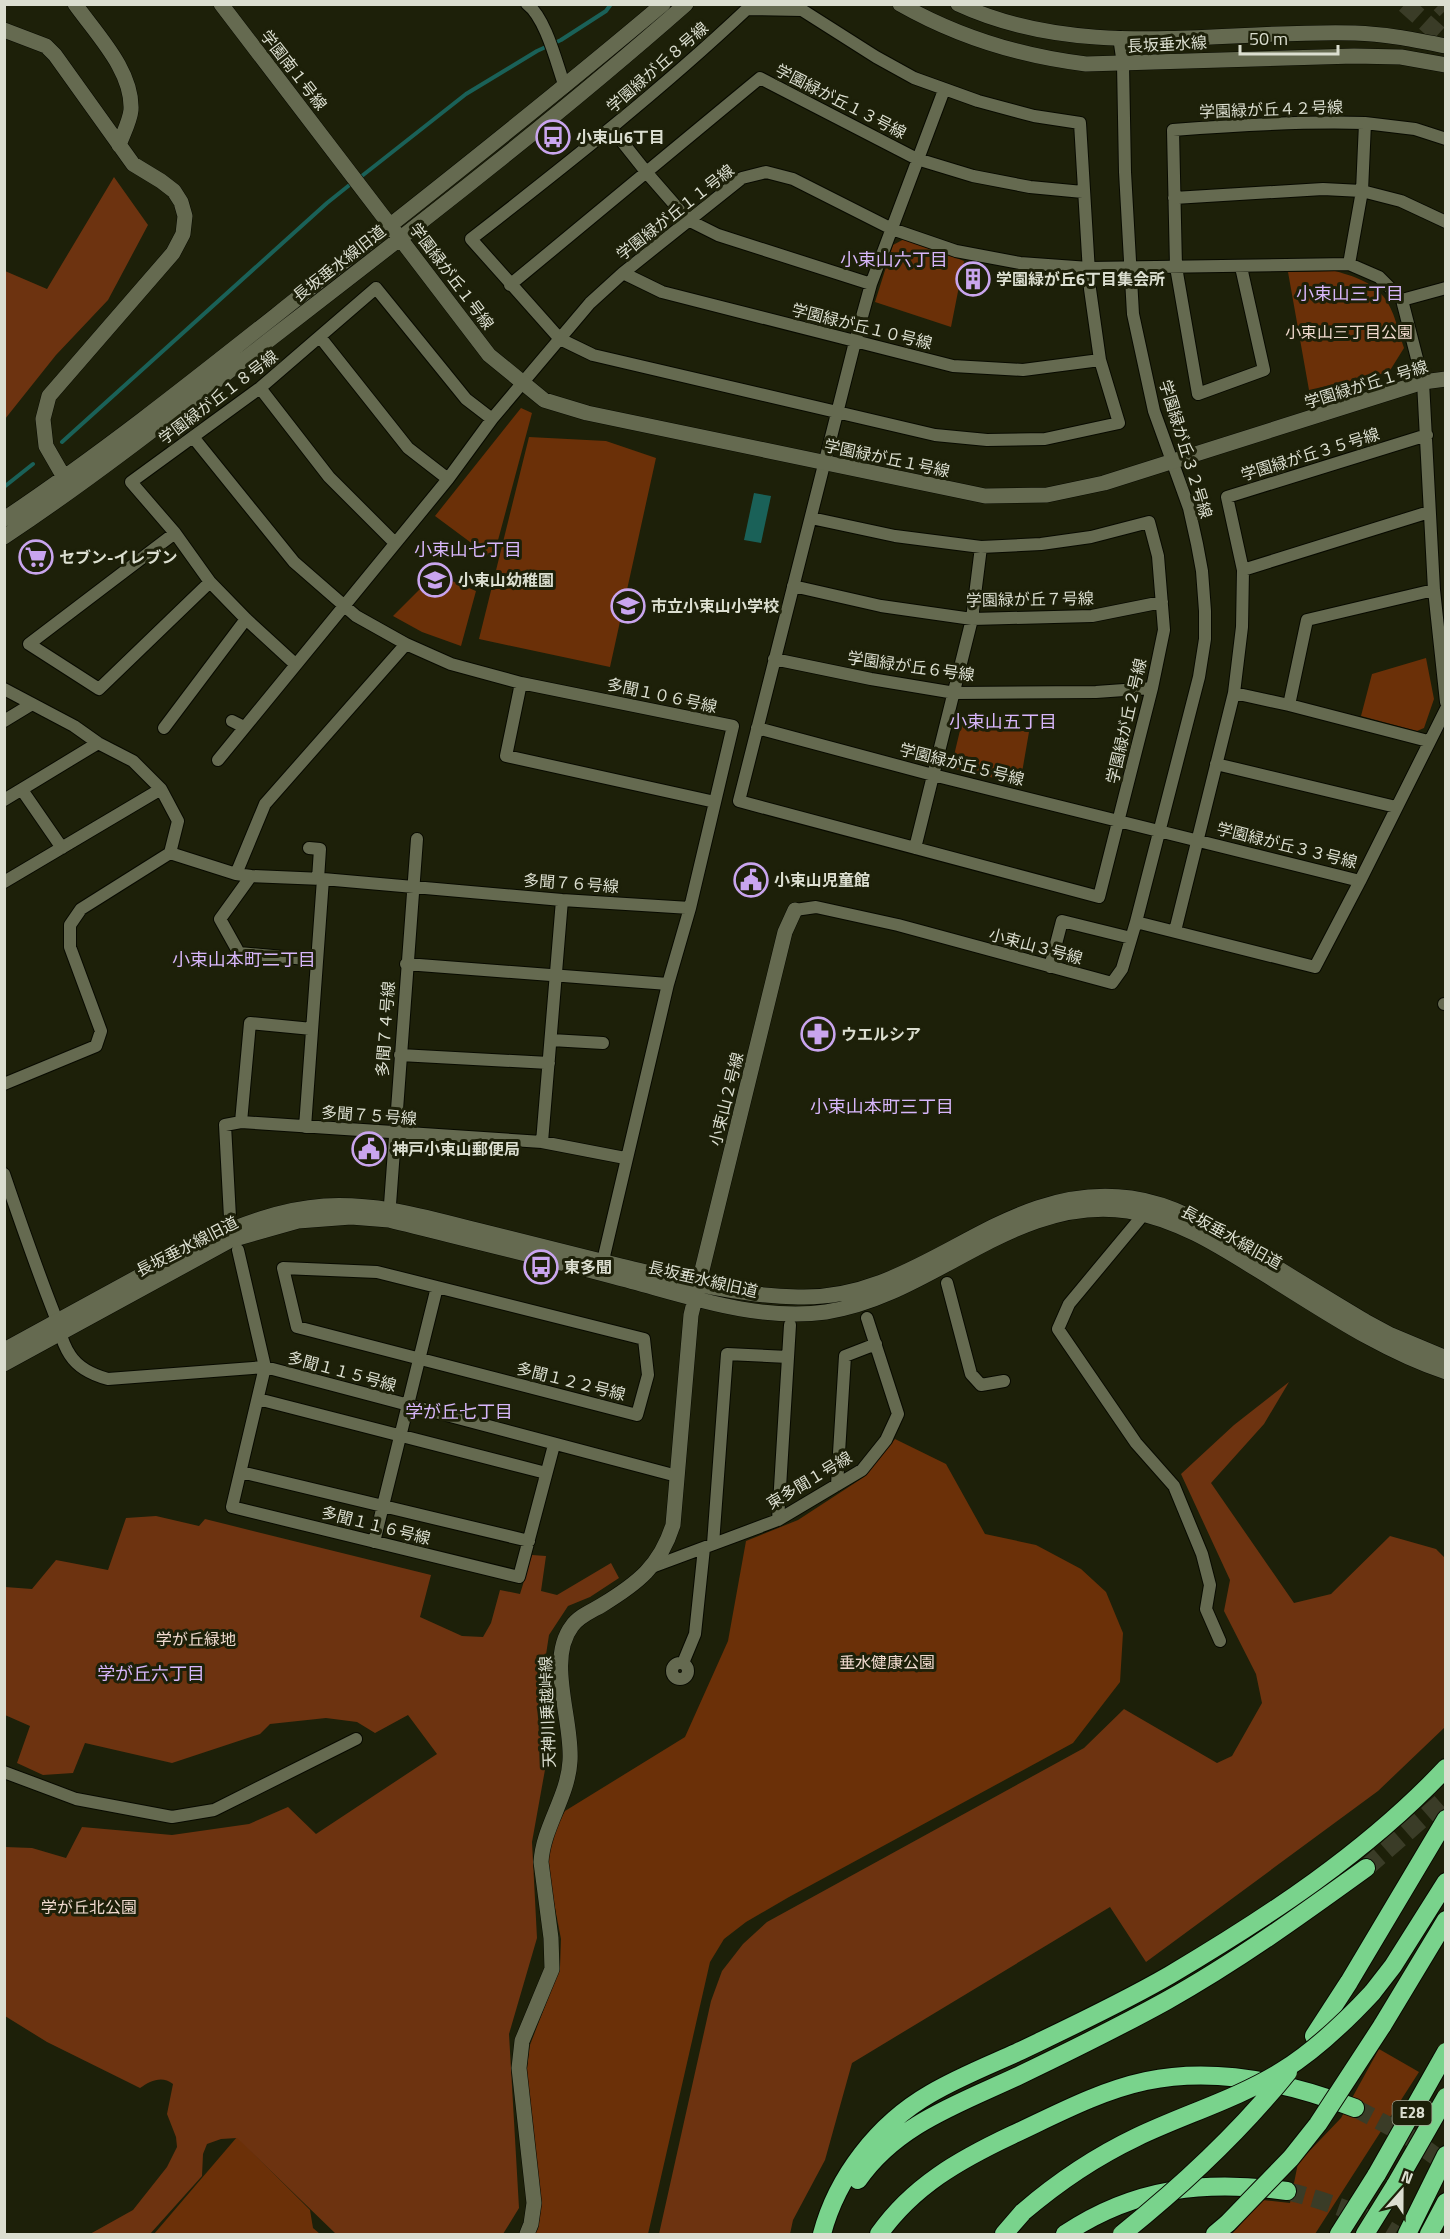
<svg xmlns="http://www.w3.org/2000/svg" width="1450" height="2239" font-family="'Titillium Web','Noto Sans JP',sans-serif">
<rect width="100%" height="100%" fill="#1d2009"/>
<path fill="#6b3008" d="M906,238L964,261L951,327L875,302L893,245Z
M1335,271C1387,285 1390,300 1404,348L1389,372L1309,390L1288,272Z
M521,408L532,413L493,559L435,516Z
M529,437L606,441L656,458L610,667L479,639Z
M435,574L476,591L461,646L422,632L393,616Z
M1426,658L1434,699L1424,728L1417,731L1361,716L1372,674Z
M962,722L1029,732L1020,784L951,768Z
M895,1439L946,1464L985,1534L1036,1545L1081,1569L1106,1592L1123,1633L1120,1682L1073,1743L789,1897L746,1922L724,1939L710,1962L648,2234H534L538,2229L541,2206L526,2076L530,2045L560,1967L561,1939L547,1867L548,1844L565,1811L685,1737L728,1641L746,1541L798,1520L864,1477Z
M1379,2049L1419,2072L1315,2234H1232L1262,2200L1290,2203L1298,2163L1341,2118Z
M237,2137L310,2210L313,2228L320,2234H154Z"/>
<path fill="#6d3310" d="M114,177L148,225L108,300L56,355L5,419V271L47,289Z
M1289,1382L1264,1424L1211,1483L1294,1603L1331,1594L1390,1536L1436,1549L1445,1558V1727L1378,1791L1146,1962L1110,1907L852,2063L825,2160L793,2220L790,2234H659L711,2001L722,1971L743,1944L767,1922L1084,1748L1124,1709L1217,1763L1232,1756L1262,1703L1256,1674L1224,1611L1230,1580L1181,1474L1234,1425Z
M156,1516L199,1526L205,1519L431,1575L420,1617L462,1636L483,1637L491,1623L500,1590L520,1594L532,1555L546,1556L541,1591L557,1595L611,1563L619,1578L590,1597L568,1606L549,1635L545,1661L548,1753L532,1842L537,1938L509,2034L519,2208L503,2234H336L237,2138L221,2139L207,2144L203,2154L202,2176L150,2234H90L133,2210L167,2167L177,2147L176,2137L167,2114L173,2084C162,2075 150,2081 140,2088L47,2042L5,2016V1847L32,1848L66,1858L82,1827L172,1835L249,1824L288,1807L316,1834L437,1754L408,1715L375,1733L357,1722L326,1718L270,1724L260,1734L172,1763L85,1743L73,1773L43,1775L17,1763L30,1726L5,1715V1587L32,1589L56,1560L108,1570L126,1518Z"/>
<path fill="#1a6158" d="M754,493L771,496L761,543L744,540Z"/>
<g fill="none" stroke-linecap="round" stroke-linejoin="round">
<path stroke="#1a6158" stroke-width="4" d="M358,179L466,94L537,51L561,40L606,11L611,4
M62,442L327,203L352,183
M4,487L33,464"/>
<path stroke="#3a3c27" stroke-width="18" stroke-dasharray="18 9" stroke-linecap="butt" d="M1405,4L1446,41
M1440,4L1446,10
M1366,1868L1446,1798
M1355,2108L1408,2136L1446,2164
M1287,2191C1326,2201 1362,2213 1395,2234"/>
<defs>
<path id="street" d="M527,4C546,18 557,65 565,87
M747,9L802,10L876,57L914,78L978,101L1034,116L1080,123L1090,289L1100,360L1119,423L1045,439L987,440L935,435L593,355L560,339L471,239C566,165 660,91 747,9Z
M1365,123L1415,129L1446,139
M612,129L647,173L688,220L718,235L871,284
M1174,198L1323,189L1362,191L1401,201L1446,222
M1241,267L1264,370L1198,394L1176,267L1173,130C1237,125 1301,121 1365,123L1362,191L1349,264
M623,273L662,292L953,366L1023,370L1100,360
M510,285L760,78L917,159L973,176L1030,187L1083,192
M1402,300L1446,288
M320,337L408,448L448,479
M260,388L329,477L395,543
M193,437L294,562L356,616L406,644L451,664L521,683L733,726L690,908
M811,518L895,536L981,547L1041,544L1091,537L1149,522L1158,556L1164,630L1152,688L1099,897L739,801L855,342L871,284L944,90
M175,533L29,644L99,689L210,582
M1243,570L1429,512
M793,586L881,606L972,619L1092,616L1162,602
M774,659L871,679L955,693L1096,692L1152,688
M295,664L246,619L210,582L175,533L131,482L260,388L376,288L466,399L492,419
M521,683L506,756L715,802
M4,689L74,726L98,743L133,761L161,789L178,821L170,853L81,909L70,925V947L101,1031L96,1046L4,1084
M1234,693L1289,705L1428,741
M1289,705L1307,620L1434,590
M4,721L32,704
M232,721L244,727
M164,728L246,619
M757,728L933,775L1360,881L1446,709
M218,760L448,479L492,419L590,303L623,273L742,178L766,172L793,179L892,229L956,251L1020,263L1089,268L1349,264L1379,277L1402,300L1423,382L1434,590L1446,702
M1216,764L1396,807
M22,790L62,848
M4,800L98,743
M309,848L320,849L318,879
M915,848L972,619L981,547
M170,853L236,874
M251,876L236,874L265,804L406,644
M4,882L161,789
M795,910L816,907L898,925L1112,983L1122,969L1136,922L1199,677L1205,639V611L1202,571L1197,544L1189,508L1154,411L1133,314L1125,172L1123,64L1119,37
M1136,922L1315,967L1360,881
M1175,931L1234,693L1242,627L1243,570L1227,497L1427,435
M317,960L239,953L220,919L251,876L323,879
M406,964L668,984
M1050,967L1062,921L1131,938
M1444,1004H1446
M551,1040L603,1043
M400,1055L549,1063
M241,1122L250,1023L312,1029
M305,1127L323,879L562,900L690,908L668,984L601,1269
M542,1142L562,900
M4,1174C20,1221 36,1267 54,1313C59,1327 61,1342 70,1355C79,1369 93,1375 108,1379L265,1367L677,1476
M1148,1209L1069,1304L1058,1329L1136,1443L1174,1486L1202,1554L1210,1585L1206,1609L1220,1641
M389,1218L417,839
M231,1236L225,1125L241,1122L542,1142L625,1158
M238,1250L265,1367L232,1507L519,1577L554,1445
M283,1268L377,1272L644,1339L648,1375L637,1415L297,1327Z
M947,1283L971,1374L981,1385L1004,1381
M258,1399L546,1473
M241,1472L529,1541
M837,1485L845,1356L876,1344
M778,1520L790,1325
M374,1542L437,1287
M713,1544L727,1354L788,1357
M652,1567L778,1520L862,1470L886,1440L898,1414L867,1318
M672 1671a8 8 0 1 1 16 0a8 8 0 1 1-16 0Z
M683,1663L695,1634L704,1548
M4,1772L76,1799L172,1817L214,1810L356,1739"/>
<path id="secondary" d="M75,4C97,35 133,71 131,110C130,121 123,134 119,145
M221,4L489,355L544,400L587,413L985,496L1047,495L1104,483L1423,382L1446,379
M900,4C958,37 1020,56 1086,64L1354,56L1401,57L1446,65
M958,4C1083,62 1223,29 1355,33C1386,34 1415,40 1446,46
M4,30L46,46L55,55L133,164L161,181L174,191L181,202L185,216L183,234L173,253L49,396L43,419L46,446L69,486
M4,519C110,448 209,368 309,289C428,196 547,102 663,4
M4,537C105,470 199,394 295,320C427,218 560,115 686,4
M4,1350L200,1243C239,1225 281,1209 324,1206C380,1203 424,1217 477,1230C525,1242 573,1254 621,1266C679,1280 738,1296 798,1297C924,1301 1001,1180 1131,1198C1181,1205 1222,1234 1265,1260C1298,1281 1332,1301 1365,1321L1391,1335L1446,1358
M4,1364L231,1240L298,1221L351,1217L389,1220C465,1239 540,1257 615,1277C682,1294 756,1322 826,1312C933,1296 1015,1194 1128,1211C1176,1219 1216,1244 1256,1269C1317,1306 1377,1349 1446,1372
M527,2234L531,2224L534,2203L519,2068L522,2041L552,1969L551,1938L541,1862C543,1827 568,1797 570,1761C573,1721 546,1660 572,1626C579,1616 592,1611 602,1605C638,1583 660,1566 673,1525L691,1315L785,932L795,910"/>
<path id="highway" d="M1372,1993L1393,1966L1446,1882
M1382,2026L1446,1920
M1314,2036L1349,1982L1446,1819
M858,2180C896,2125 958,2104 1016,2077C1066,2053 1117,2028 1166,2001C1236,1962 1301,1915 1366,1868
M822,2234C837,2177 878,2124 930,2094C957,2078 987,2066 1016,2053C1068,2028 1120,2004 1170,1975C1268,1917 1367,1852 1446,1768
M879,2234C913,2186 959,2160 1012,2135C1055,2115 1099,2091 1146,2081C1217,2066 1290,2083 1355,2108
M1004,2234L1023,2212
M1065,2234C1135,2187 1206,2180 1287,2191
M1215,2234L1228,2223
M1339,2234L1377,2174
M1365,2234L1396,2184
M1407,2234L1446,2155
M1429,2234L1446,2202"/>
</defs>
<use href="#street" stroke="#080a00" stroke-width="14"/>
<use href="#secondary" stroke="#080a00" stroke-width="16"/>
<use href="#highway" stroke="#080a00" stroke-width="20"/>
<use href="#street" stroke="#656a50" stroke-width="12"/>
<use href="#secondary" stroke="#656a50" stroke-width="15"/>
<use href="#highway" stroke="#79d38c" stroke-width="18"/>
<defs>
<path id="highway-bridge" d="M1377,2174L1446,2052
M1396,2184L1446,2097
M1023,2212C1058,2182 1095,2157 1137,2137C1185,2114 1237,2099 1282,2071C1316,2050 1345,2022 1372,1993
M1228,2223L1291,2158L1318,2124L1382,2026
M1122,2234C1183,2185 1239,2133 1288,2072"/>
</defs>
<use href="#highway-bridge" stroke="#080a00" stroke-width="20" stroke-linecap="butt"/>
<use href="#highway-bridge" stroke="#79d38c" stroke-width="18"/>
</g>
<defs>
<symbol id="bus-ring" viewBox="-11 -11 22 22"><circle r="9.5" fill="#1d2009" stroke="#c9a5ee" stroke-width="1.5"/><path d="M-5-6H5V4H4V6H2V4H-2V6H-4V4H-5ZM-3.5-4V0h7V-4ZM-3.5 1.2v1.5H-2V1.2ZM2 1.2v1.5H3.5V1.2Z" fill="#c9a5ee"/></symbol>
<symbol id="building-ring" viewBox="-11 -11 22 22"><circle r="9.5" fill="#1d2009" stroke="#c9a5ee" stroke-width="1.5"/><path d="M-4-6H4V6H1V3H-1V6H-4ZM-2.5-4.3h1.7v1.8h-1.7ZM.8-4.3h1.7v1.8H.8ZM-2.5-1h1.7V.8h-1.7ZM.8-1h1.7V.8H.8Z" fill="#c9a5ee"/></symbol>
<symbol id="supermarket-ring" viewBox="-11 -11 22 22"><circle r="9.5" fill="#1d2009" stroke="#c9a5ee" stroke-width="1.5"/><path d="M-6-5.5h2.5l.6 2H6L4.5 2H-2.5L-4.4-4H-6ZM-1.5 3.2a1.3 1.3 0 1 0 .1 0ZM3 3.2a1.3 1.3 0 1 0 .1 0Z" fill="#c9a5ee"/></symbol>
<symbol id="school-ring" viewBox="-11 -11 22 22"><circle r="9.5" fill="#1d2009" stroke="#c9a5ee" stroke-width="1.5"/><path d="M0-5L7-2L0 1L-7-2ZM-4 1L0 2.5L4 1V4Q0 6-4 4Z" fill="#c9a5ee"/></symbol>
<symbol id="civic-ring" viewBox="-11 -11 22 22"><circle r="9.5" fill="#1d2009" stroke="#c9a5ee" stroke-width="1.5"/><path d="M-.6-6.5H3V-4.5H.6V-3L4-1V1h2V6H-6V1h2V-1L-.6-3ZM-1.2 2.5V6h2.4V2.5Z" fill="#c9a5ee"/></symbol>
<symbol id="pharmacy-ring" viewBox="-11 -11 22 22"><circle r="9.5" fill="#1d2009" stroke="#c9a5ee" stroke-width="1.5"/><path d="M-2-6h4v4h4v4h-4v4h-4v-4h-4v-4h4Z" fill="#c9a5ee"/></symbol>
</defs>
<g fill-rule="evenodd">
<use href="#bus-ring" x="534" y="118" width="38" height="38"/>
<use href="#building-ring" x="954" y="260" width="38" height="38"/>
<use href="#supermarket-ring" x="17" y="538" width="38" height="38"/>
<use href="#school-ring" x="416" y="561" width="38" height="38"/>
<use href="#school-ring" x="609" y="587" width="38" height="38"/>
<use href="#civic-ring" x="732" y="861" width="38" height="38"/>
<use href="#pharmacy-ring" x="799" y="1015" width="38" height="38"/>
<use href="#civic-ring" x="350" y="1130" width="38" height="38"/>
<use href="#bus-ring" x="522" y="1248" width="38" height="38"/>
</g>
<g text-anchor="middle" stroke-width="6" stroke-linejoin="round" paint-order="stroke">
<rect fill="#1d2009" stroke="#a2a594" stroke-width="1.5" x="1392.5" y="2101" width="39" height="24" rx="4.5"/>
<g font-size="15" font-weight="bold" fill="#dbded0">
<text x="1412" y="2118">E28</text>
</g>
<g font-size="16" fill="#dbded0" stroke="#1d2009">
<text transform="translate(1167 44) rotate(-3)" y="6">長坂垂水線</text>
<text transform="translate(657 67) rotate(-41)" y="6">学園緑が丘８号線</text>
<text transform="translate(294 70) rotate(52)" y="6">学園南１号線</text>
<text transform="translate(841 101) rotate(27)" y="6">学園緑が丘１３号線</text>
<text transform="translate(1271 109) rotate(-2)" y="6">学園緑が丘４２号線</text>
<text transform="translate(675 212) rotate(-38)" y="6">学園緑が丘１１号線</text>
<text transform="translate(339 263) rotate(-38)" y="6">長坂垂水線旧道</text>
<text transform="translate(452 276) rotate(53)" y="6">学園緑が丘１号線</text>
<text transform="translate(862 326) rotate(14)" y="6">学園緑が丘１０号線</text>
<text transform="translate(1366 384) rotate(-17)" y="6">学園緑が丘１号線</text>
<text transform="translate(218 397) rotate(-37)" y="6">学園緑が丘１８号線</text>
<text transform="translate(1186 449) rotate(73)" y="6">学園緑が丘３２号線</text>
<text transform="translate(1310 454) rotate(-17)" y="6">学園緑が丘３５号線</text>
<text transform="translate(887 458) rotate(12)" y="6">学園緑が丘１号線</text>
<text transform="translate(1030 599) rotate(-1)" y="6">学園緑が丘７号線</text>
<text transform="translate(911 666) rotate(8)" y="6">学園緑が丘６号線</text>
<text transform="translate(662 695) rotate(12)" y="6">多聞１０６号線</text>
<text transform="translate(1126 721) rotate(-77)" y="6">学園緑が丘２号線</text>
<text transform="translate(962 764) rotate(14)" y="6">学園緑が丘５号線</text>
<text transform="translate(1287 845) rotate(14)" y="6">学園緑が丘３３号線</text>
<text transform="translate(571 883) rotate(4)" y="6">多聞７６号線</text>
<text transform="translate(1036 946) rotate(15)" y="6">小束山３号線</text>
<text transform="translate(385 1029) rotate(-86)" y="6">多聞７４号線</text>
<text transform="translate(726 1099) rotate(-76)" y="6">小束山２号線</text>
<text transform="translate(369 1115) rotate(4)" y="6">多聞７５号線</text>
<text transform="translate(1232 1237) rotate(29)" y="6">長坂垂水線旧道</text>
<text transform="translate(187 1246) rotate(-27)" y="6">長坂垂水線旧道</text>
<text transform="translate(703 1279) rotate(13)" y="6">長坂垂水線旧道</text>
<text transform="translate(342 1371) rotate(15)" y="6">多聞１１５号線</text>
<text transform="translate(571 1381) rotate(14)" y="6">多聞１２２号線</text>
<text transform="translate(809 1480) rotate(-31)" y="6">東多聞１号線</text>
<text transform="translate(376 1525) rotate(14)" y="6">多聞１１６号線</text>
<text transform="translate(547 1712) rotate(-92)" y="6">天神川乗越峠線</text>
</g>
<g font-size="16" font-weight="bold" fill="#dbded0" stroke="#1d2009" text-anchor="start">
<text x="576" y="143">小束山6丁目</text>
<text x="996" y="285">学園緑が丘6丁目集会所</text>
<text x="59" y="563">セブン-イレブン</text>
<text x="458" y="586">小束山幼稚園</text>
<text x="651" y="612">市立小束山小学校</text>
<text x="774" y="886">小束山児童館</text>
<text x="841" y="1040">ウエルシア</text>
<text x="392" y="1155">神戸小束山郵便局</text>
<text x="564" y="1273">東多聞</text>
</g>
<g font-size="16" fill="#f0d9ce" stroke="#1d2009">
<text x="1349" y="338">小束山三丁目公園</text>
<text x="196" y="1645">学が丘緑地</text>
<text x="887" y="1668">垂水健康公園</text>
<text x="89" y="1913">学が丘北公園</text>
</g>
<g font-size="18" fill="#d7b6fa" stroke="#1d2009">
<text x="894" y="266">小束山六丁目</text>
<text x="1350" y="300">小束山三丁目</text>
<text x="468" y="556">小束山七丁目</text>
<text x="1003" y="728">小束山五丁目</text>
<text x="244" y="966">小束山本町二丁目</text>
<text x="882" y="1113">小束山本町三丁目</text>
<text x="459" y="1418">学が丘七丁目</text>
<text x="151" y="1680">学が丘六丁目</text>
</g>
</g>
<rect width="1450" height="2239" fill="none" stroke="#dbded0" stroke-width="12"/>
<g transform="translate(1402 2191) rotate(21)" stroke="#1d2009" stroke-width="4.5" paint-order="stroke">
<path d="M0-4.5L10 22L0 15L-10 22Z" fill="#dbded0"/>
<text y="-9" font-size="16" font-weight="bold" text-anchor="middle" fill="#dbded0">N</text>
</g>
<path d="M1240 45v9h98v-9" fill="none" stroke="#dbded0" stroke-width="3"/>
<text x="1249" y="45" font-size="18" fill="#dbded0" stroke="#1d2009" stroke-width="4.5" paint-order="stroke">50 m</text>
</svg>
